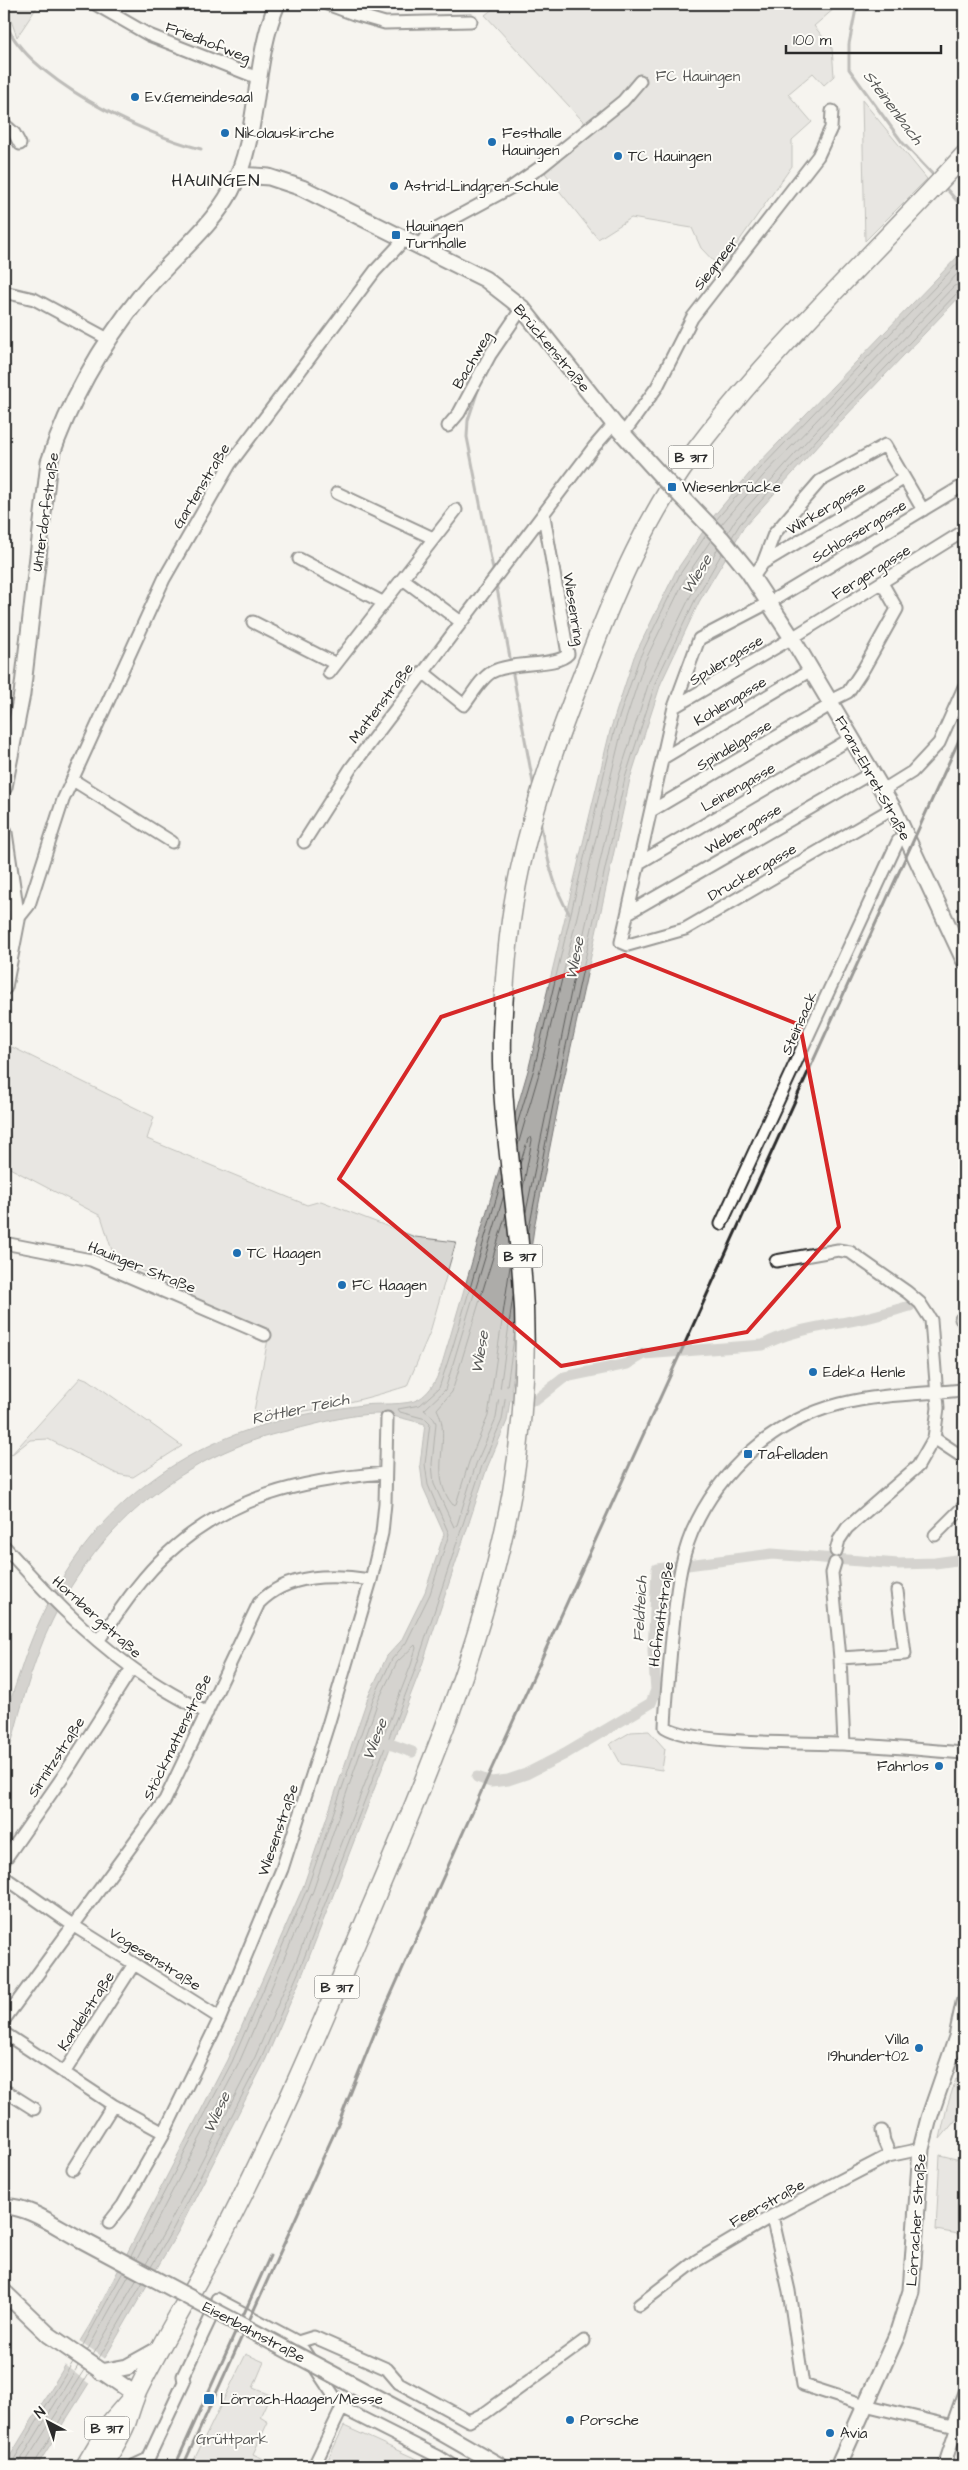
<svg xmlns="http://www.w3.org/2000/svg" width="968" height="2470" font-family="'Architects Daughter',sans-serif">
<rect width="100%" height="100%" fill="#f5f4ef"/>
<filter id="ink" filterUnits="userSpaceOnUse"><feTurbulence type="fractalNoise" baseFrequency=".02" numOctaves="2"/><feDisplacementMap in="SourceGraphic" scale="10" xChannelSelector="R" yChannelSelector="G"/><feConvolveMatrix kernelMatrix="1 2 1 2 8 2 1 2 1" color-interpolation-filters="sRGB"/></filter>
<g filter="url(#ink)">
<path fill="#d7d6d2" stroke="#81807e" d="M5,4H39L17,37Z
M499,4H832L835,8L814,26L832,48L834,76L824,85L813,73L788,94L812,122L792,140V166L720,268L701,248L692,228L631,218L598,239L545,173L593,132L485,15Z
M862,100L927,179L865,241Z
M12,1047L154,1117L147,1139L307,1205L321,1201L415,1237L456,1242L430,1332L407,1386C363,1400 299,1416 253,1416L269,1334L114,1257L101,1216L4,1165V1067Z
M81,1377L89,1380L182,1446L133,1477L117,1474L48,1439L30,1440L11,1455Z
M649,1731L665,1749L662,1770L621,1764L610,1744L631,1732Z
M956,2079L964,2082V2110L940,2139L947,2107Z
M940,2155L964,2161V2235L936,2230Z
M246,2354L264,2362L253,2388L270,2395L260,2417L268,2422L253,2454L279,2466H191Z
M344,2426L432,2466H325Z"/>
<path fill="#adaca9" stroke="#797877" d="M964,250V292L822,441L744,527L699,602L661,683L630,779L558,1106L534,1228L507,1421L487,1468L421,1668L303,1973L265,2061L179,2230L106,2356L37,2466H4L91,2323L227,2060L303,1887L368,1697L387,1656L401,1641L425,1592L444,1534L423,1487L420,1464L425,1424C409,1420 393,1415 377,1414C348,1414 319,1424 291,1430C186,1453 99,1524 52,1621C30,1666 17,1723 4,1772C4,1757 2,1741 4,1727C7,1708 14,1690 20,1672C60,1546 145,1457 274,1422C303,1414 333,1409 363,1405C377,1403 407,1406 419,1399C438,1387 441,1365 448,1344L529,1067L610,731L634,657L676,571L713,517L754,468Z"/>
<path fill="#f5f4ef" d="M78,2340L107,2360L91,2385L63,2364Z"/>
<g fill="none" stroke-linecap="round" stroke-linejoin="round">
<path stroke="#5f5f5d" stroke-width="1" d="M716,520L758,471L964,257
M721,525L763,476L964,267
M728,532L736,519L813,434L954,286L964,283
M732,537L740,524L818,438L959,291L964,289
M516,1128L534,1069L614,732L639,659L680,574L706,535
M518,1145L540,1070L621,734L645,661L686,577L711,540
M520,1164L528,1139L531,1137L532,1140L523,1188
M504,1195L445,1390L424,1410L433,1417L436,1423L432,1464L434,1484L454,1527L457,1525L476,1464L496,1418L513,1296
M526,1212L573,982L619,776L650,679L690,597L718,548
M506,1214L452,1392L437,1409C453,1439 427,1475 453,1505L456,1504L469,1462L488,1416L511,1260
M528,1234L553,1105L625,778L656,681L695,600L722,553
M131,2256L232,2062L307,1889L373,1699L392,1659L406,1643L430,1594L449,1534L428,1485L425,1464L430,1423L426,1419L400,1412L398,1409L420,1405L439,1388L453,1346L502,1179
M137,2259L238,2065L313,1891L378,1701L397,1662L415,1645L416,1648L411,1665L293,1969L255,2057L169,2224L146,2264
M151,2267L174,2227L261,2059L299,1971L416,1667L482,1466L502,1420L515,1331
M82,2347L123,2272
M87,2351L129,2275
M93,2355L137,2279
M99,2358L143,2282
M10,2466L73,2362
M17,2466L78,2366
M26,2466L28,2458L84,2370
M33,2466L89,2373"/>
<path stroke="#797877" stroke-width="3" d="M857,4L849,44V69L902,142L935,177
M4,18C20,76 146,136 201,149
M943,185L964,209
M478,390L468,420L467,437L494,574
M496,583L511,663
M512,669L534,788
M540,821C546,851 552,886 569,913"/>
<path stroke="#adaca9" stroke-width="11" d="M498,1394L507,1392L519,1400H536L565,1377L627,1364L644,1354L763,1345C794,1328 831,1326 865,1318C880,1315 895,1310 910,1306
M379,1740L412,1752
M477,1777L491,1782L508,1780L526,1774L565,1754L651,1703L656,1690L653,1651L657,1569L772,1554L898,1564L935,1563L964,1559"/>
<defs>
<path id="street" d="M95,4L149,35L258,78
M327,4L354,14L385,23L471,21
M4,124L14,133L20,144
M418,245L438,227L512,187L542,166L623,101L640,81
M4,292L34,299L110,340
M448,426L459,413L490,355L522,308
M623,434L657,387L692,318L818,156L831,128L832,111
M337,493L433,538
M299,559L384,603
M763,563L903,479
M753,577L763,563L774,534L820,481L885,445L923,510
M403,579L461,622
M770,602L964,485
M764,605L699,639L674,707L621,942L628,945L685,929L893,808
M253,622L336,664
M423,672L464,705C472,695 481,678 492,672C511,661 557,667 568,654L544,516
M329,673L456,510
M830,701L848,692L864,668L897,609L882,583
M674,707L792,638L964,531
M663,758L811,670
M73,780L172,842
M883,790L912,772L939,743L964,687
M651,811L832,704
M304,842L351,768L594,447L614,424
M639,863L852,738
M628,913L873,772
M17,920L29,905L63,800L164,579L230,464L375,271L405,239
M721,1224L898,841L906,836
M4,1243L91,1260L265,1335
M776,1261L838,1250L850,1252L907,1292L920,1303L931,1320L938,1408L934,1438L918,1466L847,1528L839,1540L836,1551
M961,1319H964
M964,1390C923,1394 880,1394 840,1404C774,1421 719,1470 692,1532C677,1567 675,1610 671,1648C669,1674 666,1700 665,1727C693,1745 804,1742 842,1744C883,1746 924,1750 964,1753
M934,1438L964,1458
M935,1535L964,1506
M4,1546C43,1590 84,1633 131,1667C155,1685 181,1699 207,1713
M835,1563L832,1573L840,1658L844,1744
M98,1641C119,1612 139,1580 166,1555C229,1496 302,1480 385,1473
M840,1658L905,1654L897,1591
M4,1861L66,1772L132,1668
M4,1877L74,1926L220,2018
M4,2020L165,1800L259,1603C288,1573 333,1574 371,1580
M4,2033L113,2105L164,2133
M64,2073L134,1964
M4,2090L34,2109
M882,2131L884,2141L890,2155
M73,2169L113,2105
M772,2216L789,2291L803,2385L865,2405L964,2429
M109,2223L123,2205L164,2133L220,2018L282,1869L328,1725L371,1580L382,1533L385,1503L387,1418
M639,2305L696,2261L772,2216L888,2156L921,2149
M298,2342L314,2337L387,2369L399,2383L469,2421L485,2413L584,2341
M952,2426L964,2392
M133,2466L148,2459L184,2382L183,2376L210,2319L217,2299L298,2342L342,2408L439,2457L453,2466
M314,2466L342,2408
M944,2466L957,2427"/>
<path id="secondary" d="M239,175L269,177L302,188L485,279L522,308L614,424L663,478
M680,495L722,539L748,571L792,638L893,808L964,960
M4,787L22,694L49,462C69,402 102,344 142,294C171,258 208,232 231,191C261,134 252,63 277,4
M4,833L17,920L4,987
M4,2207C26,2204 60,2229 80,2239
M4,2292L49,2335L135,2394
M101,2372L127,2367L161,2348
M437,2430L500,2466
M838,2466L897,2335L911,2291L921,2149L929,2118L957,2037L964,2003"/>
<path id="primary" d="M85,2466L111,2422L130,2400
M102,2466C111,2452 121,2437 127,2421C131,2409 134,2397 140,2386C163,2340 190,2296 214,2251C270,2146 317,2036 363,1926C423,1787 485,1642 512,1492C524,1420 528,1348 522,1276C516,1195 500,1115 502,1034C504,979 508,923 520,869C536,795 564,721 592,651C618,584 648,516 690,458C771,348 873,256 964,155"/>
</defs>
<use href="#street" stroke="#2b2b2b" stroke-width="15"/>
<use href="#secondary" stroke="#2b2b2b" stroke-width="19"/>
<use href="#primary" stroke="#2b2b2b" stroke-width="21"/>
<use href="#street" stroke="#fdfcf7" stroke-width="11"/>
<use href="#secondary" stroke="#fdfcf7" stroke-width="15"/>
<use href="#primary" stroke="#fdfcf7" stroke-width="18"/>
<path stroke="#2b2b2b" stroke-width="3" d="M175,2466L270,2256
M183,2466L337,2127L381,2017L490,1772L964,729"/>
<defs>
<path id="secondary-bridge" d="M663,478L680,495
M80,2239L437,2430"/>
</defs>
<use href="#secondary-bridge" stroke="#2b2b2b" stroke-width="19" stroke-linecap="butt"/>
<use href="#secondary-bridge" stroke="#fdfcf7" stroke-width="15"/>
</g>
</g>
<path d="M0 0H968V2470H0ZM625,955L800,1025L839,1227L747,1332L561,1366L339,1179L441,1017Z" fill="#f5f4ef" fill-opacity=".55" fill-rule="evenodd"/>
<path fill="none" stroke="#d62828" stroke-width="4" stroke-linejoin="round" d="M625,955L800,1025L839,1227L747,1332L561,1366L339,1179L441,1017Z"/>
<g fill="#1f6fb2" stroke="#fdfcf7" stroke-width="2">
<circle cx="135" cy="97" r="5"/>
<circle cx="225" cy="133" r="5"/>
<circle cx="492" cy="142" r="5"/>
<circle cx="618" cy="156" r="5"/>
<circle cx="394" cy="186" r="5"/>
<rect x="391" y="230" width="10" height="10" rx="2.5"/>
<rect x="667" y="482" width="10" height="10" rx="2.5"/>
<circle cx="237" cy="1253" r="5"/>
<circle cx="342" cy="1285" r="5"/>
<circle cx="813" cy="1372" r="5"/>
<rect x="743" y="1449" width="10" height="10" rx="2.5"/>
<circle cx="939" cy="1766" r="5"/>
<circle cx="919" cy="2048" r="5"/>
<rect x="203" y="2393" width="12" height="12" rx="2.5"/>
<circle cx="570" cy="2420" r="5"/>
<circle cx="830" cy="2433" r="5"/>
</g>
<g text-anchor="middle" stroke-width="4" stroke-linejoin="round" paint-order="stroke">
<g fill="#fdfcf7" stroke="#6a6a68" stroke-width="1">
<rect x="668.5" y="445.5" width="45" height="23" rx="4"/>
<rect x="497.5" y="1244.5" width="45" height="23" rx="4"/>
<rect x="314.5" y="1975.5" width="45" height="23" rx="4"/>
<rect x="84.5" y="2416.5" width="45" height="23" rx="4"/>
</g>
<g font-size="14" font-weight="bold" fill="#2b2b2b">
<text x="691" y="462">B 317</text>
<text x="520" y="1261">B 317</text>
<text x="337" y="1992">B 317</text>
<text x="107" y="2433">B 317</text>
</g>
<g font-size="15" fill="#2b2b2b" stroke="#fdfcf7">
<text transform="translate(208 42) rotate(21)" y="5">Friedhofweg</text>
<text transform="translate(716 263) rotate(-52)" y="5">Siegmeer</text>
<text transform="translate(552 348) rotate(50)" y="5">Brückenstraße</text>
<text transform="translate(472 360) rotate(-60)" y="5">Bachweg</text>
<text transform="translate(201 486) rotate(-59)" y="5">Gartenstraße</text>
<text transform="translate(826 508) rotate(-31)" y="5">Wirkergasse</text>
<text transform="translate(45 512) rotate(-82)" y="5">Unterdorfstraße</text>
<text transform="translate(859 531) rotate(-31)" y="5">Schlossergasse</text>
<text transform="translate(871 572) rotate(-32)" y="5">Fergergasse</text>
<text transform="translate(574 609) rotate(81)" y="5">Wiesenring</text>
<text transform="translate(726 660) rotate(-31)" y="5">Spulergasse</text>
<text transform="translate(730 701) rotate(-31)" y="5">Kohlengasse</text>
<text transform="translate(381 703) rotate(-53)" y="5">Mattenstraße</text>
<text transform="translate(734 745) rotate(-31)" y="5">Spindelgasse</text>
<text transform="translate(873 778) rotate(61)" y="5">Franz-Ehret-Straße</text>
<text transform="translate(738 787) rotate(-30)" y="5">Leinengasse</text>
<text transform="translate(743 829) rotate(-30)" y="5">Webergasse</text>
<text transform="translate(752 872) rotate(-30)" y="5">Druckergasse</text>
<text transform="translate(799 1023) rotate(-66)" y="5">Steinsack</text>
<text transform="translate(142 1267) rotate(22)" y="5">Hauinger Straße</text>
<text transform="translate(661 1614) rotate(-82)" y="5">Hofmattstraße</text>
<text transform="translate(97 1617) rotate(42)" y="5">Hornbergstraße</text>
<text transform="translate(177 1737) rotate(-64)" y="5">Stöckmattenstraße</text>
<text transform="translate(56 1757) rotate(-57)" y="5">Sirnitzstraße</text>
<text transform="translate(278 1830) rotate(-71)" y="5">Wiesenstraße</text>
<text transform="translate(155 1959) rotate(32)" y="5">Vogesenstraße</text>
<text transform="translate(86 2011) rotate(-57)" y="5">Kandelstraße</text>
<text transform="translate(767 2203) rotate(-29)" y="5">Feerstraße</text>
<text transform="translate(916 2220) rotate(-86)" y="5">Lörracher Straße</text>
<text transform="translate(254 2332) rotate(28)" y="5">Eisenbahnstraße</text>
</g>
<g font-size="15" fill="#565655" stroke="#fdfcf7">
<text x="698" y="81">FC Hauingen</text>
<text x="232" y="2444">Grüttpark</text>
</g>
<g font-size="15" fill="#2b2b2b" stroke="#fdfcf7" text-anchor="start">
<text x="145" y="102">Ev.Gemeindesaal</text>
<text x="235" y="138">Nikolauskirche</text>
<text x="502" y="138">Festhalle<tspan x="502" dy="17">Hauingen</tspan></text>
<text x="628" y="161">TC Hauingen</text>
<text x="404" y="191">Astrid-Lindgren-Schule</text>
<text x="406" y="231">Hauingen<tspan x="406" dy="17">Turnhalle</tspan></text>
<text x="682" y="492">Wiesenbrücke</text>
<text x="247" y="1258">TC Haagen</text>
<text x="352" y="1290">FC Haagen</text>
<text x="823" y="1377">Edeka Henle</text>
<text x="758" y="1459">Tafelladen</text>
<text x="929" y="1771" text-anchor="end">Fahrlos</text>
<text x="909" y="2044" text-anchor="end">Villa<tspan x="909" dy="17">19hundert02</tspan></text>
<text x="220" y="2404">Lörrach-Haagen/Messe</text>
<text x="580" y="2425">Porsche</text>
<text x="840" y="2438">Avia</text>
</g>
<g font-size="16" font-style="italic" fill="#585857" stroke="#fdfcf7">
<text transform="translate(894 107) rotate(53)" y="6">Steinenbach</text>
<text transform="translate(696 574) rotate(-58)" y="6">Wiese</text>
<text transform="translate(574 958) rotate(-79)" y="6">Wiese</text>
<text transform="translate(479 1352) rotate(-80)" y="6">Wiese</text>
<text transform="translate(300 1408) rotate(-12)" y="6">Röttler Teich</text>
<text transform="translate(639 1609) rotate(-87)" y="6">Feldteich</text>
<text transform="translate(374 1739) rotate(-69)" y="6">Wiese</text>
<text transform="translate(216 2112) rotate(-65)" y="6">Wiese</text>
</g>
<g font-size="18" letter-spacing="1" fill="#2b2b2b" stroke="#fdfcf7">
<text x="216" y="186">HAUINGEN</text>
</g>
</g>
<rect width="968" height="2470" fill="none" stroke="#fdfcf7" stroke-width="20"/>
<rect x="10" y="10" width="948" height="2450" fill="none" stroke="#2b2b2b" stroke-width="2" filter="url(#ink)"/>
<g transform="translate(48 2422) rotate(319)" stroke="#fdfcf7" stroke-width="4" paint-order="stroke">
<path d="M0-4L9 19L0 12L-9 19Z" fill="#2b2b2b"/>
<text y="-8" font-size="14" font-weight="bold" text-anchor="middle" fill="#2b2b2b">N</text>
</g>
<path d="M786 45v8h155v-8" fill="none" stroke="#2b2b2b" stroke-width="2.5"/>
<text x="793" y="45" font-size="15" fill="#2b2b2b" stroke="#fdfcf7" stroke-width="4" paint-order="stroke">100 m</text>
</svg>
